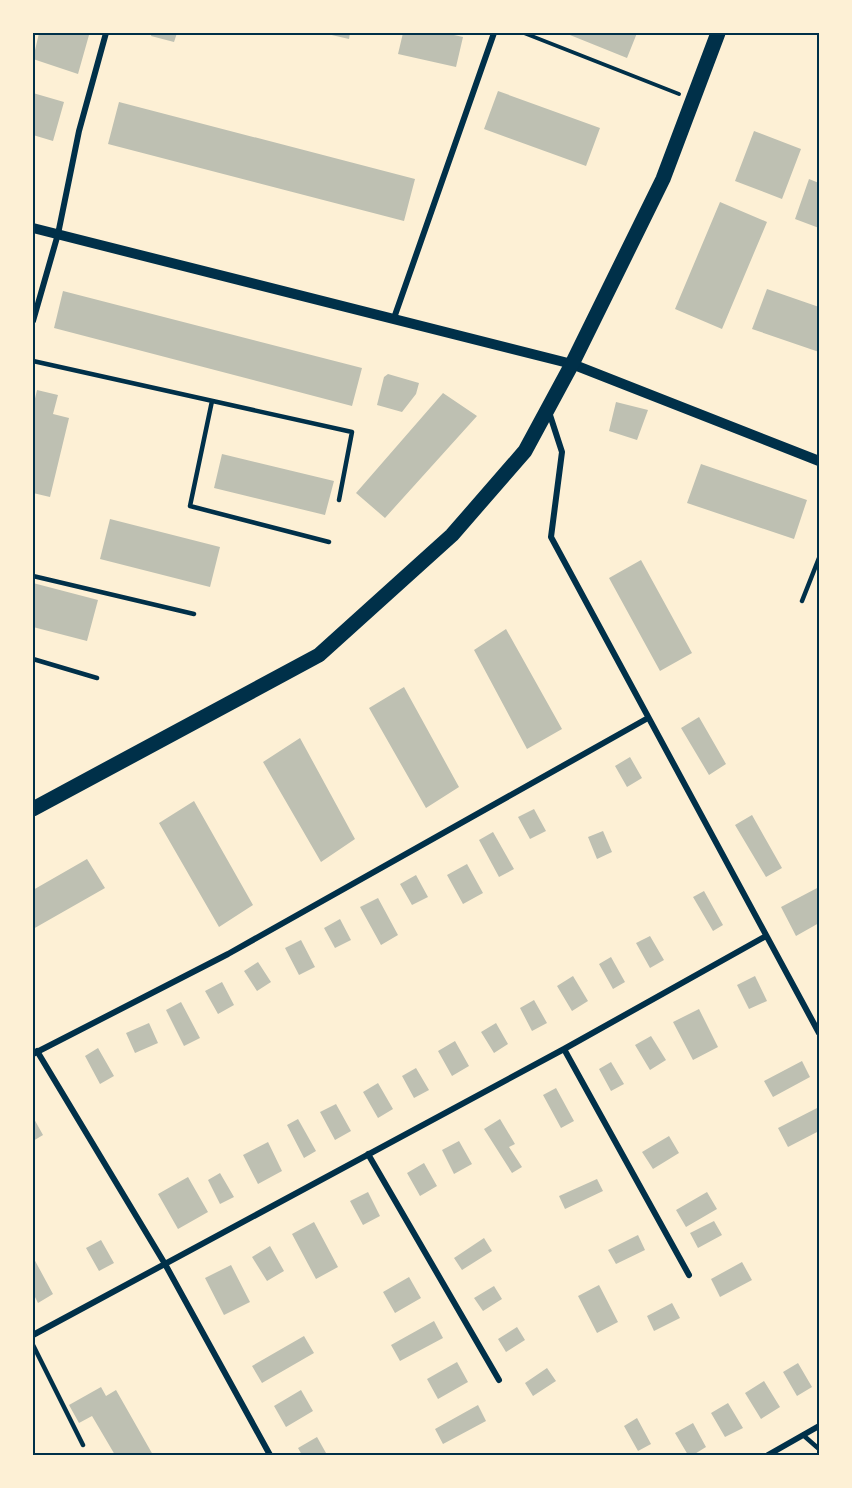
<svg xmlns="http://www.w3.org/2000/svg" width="852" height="1488" font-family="'IBM Plex Sans',sans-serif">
<rect width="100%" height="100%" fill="#fdf0d5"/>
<path fill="#bec0b2" d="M39,33H81L89,35L78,74L33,59Z
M152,33H177L174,42L151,36Z
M323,33H350L349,39Z
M403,33H445L463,37L456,67L398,54Z
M565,33H637L627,58Z
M498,91L600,128L586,166L484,129Z
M33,93L64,102L53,141L33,135Z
M119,102L415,179L404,221L108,144Z
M754,131L801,149L782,199L735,181Z
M809,179L819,183V228L795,219Z
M720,202L767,222L722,329L675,309Z
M767,289L819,307V352L752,329Z
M63,291L362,368L352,406L54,328Z
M388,374L419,383L416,394L402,412L377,405L384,377Z
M37,390L58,395L53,414L69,418L50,497L33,493V407Z
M443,393L477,416L385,518L356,493Z
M616,402L648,410L637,440L609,431Z
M222,454L334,481L325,515L214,488Z
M701,464L807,500L794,539L687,503Z
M110,519L220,547L210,587L100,559Z
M641,560L692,653L660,671L609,578Z
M33,583L98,600L87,641L33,627Z
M506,629L562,729L527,749L474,650Z
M404,687L459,787L426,808L369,708Z
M699,717L726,764L709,775L681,728Z
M300,738L355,839L321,862L263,762Z
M630,757L642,778L627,787L615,766Z
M194,801L253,905L219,927L159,823Z
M534,809L546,831L530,839L518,817Z
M752,815L782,868L766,877L735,825Z
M603,831L612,852L597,859L588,837Z
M493,832L514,869L499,877L479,840Z
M87,859L105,888L33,929V890Z
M467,864L483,893L463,904L447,875Z
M416,875L428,897L412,905L400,884Z
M819,887V923L796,936L781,907Z
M704,891L723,925L713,931L693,897Z
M378,898L398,935L381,945L360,907Z
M340,919L351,940L335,948L324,928Z
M650,936L664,960L650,968L636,943Z
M301,940L315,967L299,975L285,948Z
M611,957L625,982L613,989L599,964Z
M258,962L271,982L257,991L244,971Z
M573,976L588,1001L572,1011L557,986Z
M755,976L767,1001L749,1009L737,985Z
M222,982L234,1005L218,1014L205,991Z
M534,1000L547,1023L532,1031L520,1008Z
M181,1002L200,1038L184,1046L166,1010Z
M699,1009L718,1047L693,1060L673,1022Z
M149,1023L158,1043L135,1053L126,1033Z
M496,1023L508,1044L494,1053L481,1032Z
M651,1036L666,1060L650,1070L635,1045Z
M455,1041L469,1066L452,1076L438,1051Z
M98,1048L114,1076L100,1084L85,1056Z
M802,1061L810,1077L773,1097L764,1081Z
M611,1062L624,1084L611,1091L599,1069Z
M416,1068L429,1090L414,1098L402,1076Z
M378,1083L393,1109L378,1118L363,1092Z
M556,1088L574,1121L561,1128L543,1095Z
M336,1104L351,1131L335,1140L320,1112Z
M819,1107V1131L788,1147L778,1128Z
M33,1117L43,1135L33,1141Z
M298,1119L316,1151L304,1158L287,1125Z
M500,1119L515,1144L509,1147L522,1167L512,1173L484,1129Z
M669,1136L679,1153L653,1169L642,1152Z
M459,1141L472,1164L454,1174L442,1150Z
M268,1142L282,1171L258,1184L243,1155Z
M424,1163L437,1186L420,1196L407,1173Z
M220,1173L234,1197L220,1204L208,1180Z
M188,1177L208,1212L178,1229L158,1194Z
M597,1179L603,1191L565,1209L559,1196Z
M368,1192L380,1216L363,1225L350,1201Z
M707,1192L717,1209L686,1227L676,1210Z
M714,1221L722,1235L698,1248L690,1233Z
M314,1222L338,1267L316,1279L292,1234Z
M638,1235L645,1250L616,1264L608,1250Z
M484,1238L492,1251L462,1270L454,1258Z
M101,1240L114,1263L99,1271L86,1248Z
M270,1246L284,1271L267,1281L252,1257Z
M33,1257L53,1294L38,1303L33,1293Z
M742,1262L752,1280L720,1297L711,1279Z
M231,1265L250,1302L224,1315L205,1278Z
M409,1277L421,1298L395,1313L383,1292Z
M599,1285L618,1322L597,1333L578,1296Z
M494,1286L502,1299L483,1311L474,1298Z
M672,1303L680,1318L654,1331L647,1316Z
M434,1321L443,1338L400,1361L391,1345Z
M517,1327L525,1340L506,1352L498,1339Z
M304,1336L314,1353L262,1383L252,1366Z
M457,1362L468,1382L438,1399L427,1379Z
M798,1363L812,1387L797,1396L783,1372Z
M547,1368L556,1381L533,1396L525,1383Z
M764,1381L780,1407L761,1419L745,1393Z
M101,1387L106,1396L116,1390L153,1455H115L92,1416L79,1423L69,1405Z
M301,1390L313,1411L286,1427L274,1406Z
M728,1403L743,1428L725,1437L711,1413Z
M478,1405L486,1421L443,1444L435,1429Z
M637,1418L651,1444L638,1451L624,1426Z
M693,1423L706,1447L693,1455H688L675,1433Z
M317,1437L326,1453L323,1455H302L298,1448Z"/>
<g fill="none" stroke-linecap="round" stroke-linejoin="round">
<path stroke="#003049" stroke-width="4" d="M524,33L679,94"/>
<path stroke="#003049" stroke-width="4.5" d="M33,361L352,432L339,500
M212,401L190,506L329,542
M33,576L194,614
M802,601L819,558
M33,659L97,678
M33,1345L83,1445
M803,1435L819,1449"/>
<path stroke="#003049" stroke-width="6" d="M394,318L494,33
M33,321L58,234L79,131L106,33
M549,412L562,452L551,537L819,1033
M564,1049L689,1275
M37,1051L165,1264L270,1455
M33,1054L228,954L648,718
M368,1154L499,1380
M33,1335L564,1049L766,936
M768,1455L819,1426"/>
<path stroke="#003049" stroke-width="10" d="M33,228L572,364L819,461"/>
<path stroke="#003049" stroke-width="15" d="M33,809L319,655L452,535L525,451L572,364L663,179L718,33"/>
</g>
<rect width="852" height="1488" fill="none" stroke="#fdf0d5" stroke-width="69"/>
<rect x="34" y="34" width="784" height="1420" fill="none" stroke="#003049" stroke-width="2"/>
</svg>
